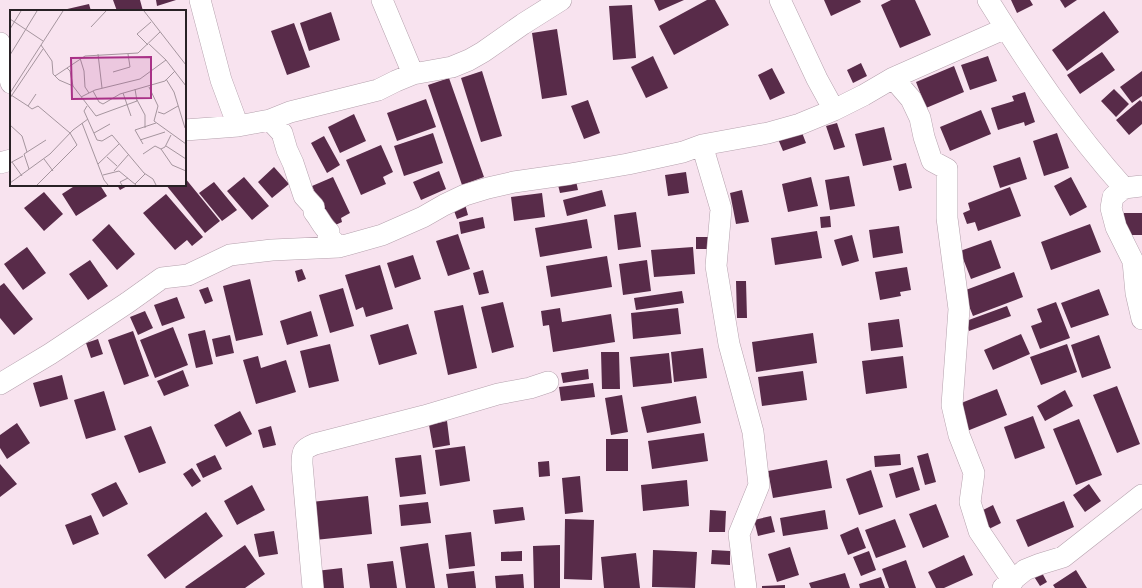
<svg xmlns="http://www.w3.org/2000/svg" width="1142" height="588" font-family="Poppins,sans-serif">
<rect width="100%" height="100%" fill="#f8e3ef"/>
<path fill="#582b49" d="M113,0H140L143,11H117Z
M156,0H176L157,6Z
M654,0H684L659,11Z
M707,0H715L729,25L674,55L659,26Z
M824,0H860L861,2L831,16Z
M891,0H915L931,35L900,48L881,5Z
M1011,0H1030L1033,5L1017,13Z
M1060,0H1077L1065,8Z
M89,4L91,11H63V10Z
M632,5L636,58L613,60L609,6Z
M1104,11L1119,32L1067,71L1052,50Z
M331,12L340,40L309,51L300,23Z
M294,23L310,67L287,75L271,31Z
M557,29L567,95L542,99L532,33Z
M1102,52L1115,70L1080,94L1067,75Z
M653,56L668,88L646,98L631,67Z
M988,56L997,81L970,90L961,65Z
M861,63L867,76L853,83L847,70Z
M954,66L964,92L926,108L916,82Z
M772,68L785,93L770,100L758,75Z
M482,71L502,136L481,142L461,78Z
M1142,71V96L1132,103L1120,87Z
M449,78L484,177L462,185L428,85Z
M1114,89L1129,104L1116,117L1101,101Z
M1025,92L1035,122L1025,126L1024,122L998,130L991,108L1014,101L1012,96Z
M426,99L436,127L397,141L387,113Z
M588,100L600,133L584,139L571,106Z
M1140,100L1142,102V124L1129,135L1116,120Z
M981,110L991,134L950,151L940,127Z
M354,114L366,141L340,153L328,127Z
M837,123L845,147L834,150L826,126Z
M884,127L892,160L863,166L855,134Z
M801,130L806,143L783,151L778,139Z
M433,133L443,163L404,176L394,146Z
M1057,133L1069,168L1044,176L1033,141Z
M324,136L340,165L327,173L311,143Z
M381,145L393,172L383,177L386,184L361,195L346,160Z
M1020,157L1027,179L1000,188L993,166Z
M906,163L912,188L899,191L893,166Z
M274,167L289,184L272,198L258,182Z
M439,171L446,189L421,200L413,182Z
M686,172L689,193L668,196L665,175Z
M849,176L855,206L830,210L825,180Z
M244,177L269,206L252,220L227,191Z
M333,177L350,213L341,218L342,222L331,227L312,186Z
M811,177L818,206L788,212L782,184Z
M1071,177L1087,207L1070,216L1054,186Z
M185,178L220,221L205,233L166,185H185Z
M576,181L578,190L560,193L558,185Z
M214,182L237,210L222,221L199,193Z
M76,185H100L107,196L76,216L62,194Z
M117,185H129L120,190Z
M1010,187L1021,216L978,231L975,222L967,224L963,213L970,210L968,203Z
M602,190L606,206L567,216L563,200Z
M742,190L749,222L736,224L730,193Z
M44,192L63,214L44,231L24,208Z
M542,193L545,217L514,221L511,197Z
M166,194L203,237L192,246L187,240L175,250L143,213Z
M465,204L468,215L457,219L453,208Z
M636,212L641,247L618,250L614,215Z
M1124,213H1142V235H1123Z
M830,216L831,227L821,228L820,217Z
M483,217L485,228L461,234L459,222Z
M587,219L592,248L540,257L535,228Z
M109,224L135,254L117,270L92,240Z
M1090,224L1101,252L1051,270L1041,242Z
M899,226L903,253L873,258L869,230Z
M817,231L822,258L775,265L771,238Z
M458,234L470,269L448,276L436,241Z
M852,235L859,261L842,266L834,240Z
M696,237H709L710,249H696Z
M991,240L1001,268L971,279L960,251Z
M27,247L46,273L23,290L4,264Z
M693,247L695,274L654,277L651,250Z
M413,255L421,279L395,288L387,263Z
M607,256L612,287L551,297L546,266Z
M90,260L108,286L88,300L69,274Z
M647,260L651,291L623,295L619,264Z
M380,265L393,309L366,317L363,307L356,310L345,275Z
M907,267L911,290L900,292L901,296L880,300L875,272Z
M302,269L306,279L298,282L295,271Z
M483,270L489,293L479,295L473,273Z
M1014,272L1023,297L973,316L963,291Z
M250,279L263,335L236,341L223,286Z
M736,281H746L747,318H737Z
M4,283L33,319L14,335L0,318V286Z
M208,287L213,301L205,304L199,290Z
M343,288L354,326L330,333L319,295Z
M1099,289L1109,315L1071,328L1061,303Z
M682,291L684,303L636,310L634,298Z
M177,297L185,318L162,326L154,305Z
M503,302L514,347L492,353L481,307Z
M1056,302L1070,338L1040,349L1031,326L1042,322L1037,309Z
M463,305L477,368L448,375L434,311Z
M1007,306L1011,316L969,331L966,321Z
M560,308L562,322L611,314L615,342L553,352L549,325L543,326L541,311Z
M678,308L681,334L633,339L631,313Z
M145,311L153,328L138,335L130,317Z
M311,311L318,336L287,345L280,321Z
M899,319L903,347L871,351L868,323Z
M408,324L417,354L379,365L370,335Z
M173,327L188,365L155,378L140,340Z
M205,330L213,364L196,368L188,334Z
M133,331L149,376L124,385L108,340Z
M813,333L817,363L756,372L752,342Z
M1021,334L1030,354L993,370L984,350Z
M230,335L234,353L216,357L212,339Z
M1099,335L1111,368L1082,378L1071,345Z
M98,339L103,354L91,358L86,343Z
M330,344L339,381L309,388L300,351Z
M1067,344L1077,372L1041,385L1030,357Z
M703,348L707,378L674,382L671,352Z
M601,352H619L620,389H602Z
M669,353L672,383L633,387L630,357Z
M258,356L261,368L286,360L296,392L256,404L243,360Z
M903,356L907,388L866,394L862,361Z
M588,369L589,379L563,383L561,373Z
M183,370L189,386L164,396L157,381Z
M803,371L807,400L762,406L758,377Z
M62,375L68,399L40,407L33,383Z
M593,383L595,397L561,401L559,387Z
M1117,386L1140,444L1117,453L1093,395Z
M997,389L1007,415L967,431L956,405Z
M1065,390L1073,406L1045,421L1037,406Z
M104,391L116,430L86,439L74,400Z
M622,395L628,432L611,435L605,398Z
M696,396L701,423L647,433L641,407Z
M240,411L252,434L226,447L214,425Z
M1033,416L1045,448L1015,459L1004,427Z
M1079,419L1102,475L1076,485L1053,429Z
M447,421L450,445L433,448L429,425Z
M17,423L30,443L7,459L0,448V435Z
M151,426L166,463L139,473L124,436Z
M271,426L276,445L263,448L258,430Z
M704,433L708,461L652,469L648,441Z
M606,439H628V471H606Z
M465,446L470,481L440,486L435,450Z
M928,453L936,482L925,485L917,456Z
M900,454L901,465L875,467L874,456Z
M215,455L222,469L203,478L196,464Z
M421,455L426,494L400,497L395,458Z
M827,460L832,488L773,498L768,471Z
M549,461L550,476L539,477L538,462Z
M0,464L17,484L0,497Z
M913,467L920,490L896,498L889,474Z
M192,468L201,481L192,487L183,474Z
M871,470L883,507L859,515L846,479Z
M580,476L583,512L565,514L562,478Z
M687,480L689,506L643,511L641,485Z
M116,482L128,504L103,517L91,494Z
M1089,484L1101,501L1085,512L1073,495Z
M252,485L265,510L237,525L224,501Z
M368,496L372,534L315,540L311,502Z
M1064,501L1074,527L1028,547L1016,520Z
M428,502L431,523L401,526L399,505Z
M936,504L949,537L923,548L909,514Z
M993,505L1001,523L989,529L981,511Z
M523,507L525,520L495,524L493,510Z
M710,510L726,511L725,532H709Z
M825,510L828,529L783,536L780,518Z
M206,512L223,536L165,579L147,555Z
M91,515L99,534L73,545L65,525Z
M771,516L775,532L758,536L754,520Z
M565,519L594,520L592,580L564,579Z
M895,519L906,547L876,558L865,530Z
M858,527L866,548L848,555L840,535Z
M274,531L278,554L259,557L254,534Z
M471,532L475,566L449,569L445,535Z
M428,543L435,588H406L400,547Z
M245,545L265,574L245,588H186L185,587Z
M560,545V588H534L533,546Z
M790,547L799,575L777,582L768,554Z
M653,550L697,552L695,588L652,587Z
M712,550L730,551V565L711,564Z
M522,551V561H501V552Z
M869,551L876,570L861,576L853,557Z
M636,553L640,588H604L601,557Z
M964,555L973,575L944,588H936L928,572Z
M906,560L916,588H889L882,569Z
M393,561L397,588H370L367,564Z
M342,568L344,588H318L316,571Z
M1076,570L1087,588H1055L1053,585Z
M474,571L476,588H448L446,574Z
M1041,571L1047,582L1040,586L1033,575Z
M845,573L850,588H811L809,583Z
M523,574L524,588H496L495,576Z
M881,577L885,588H860L859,584Z
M785,585V588H762V586Z"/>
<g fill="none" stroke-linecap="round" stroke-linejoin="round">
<defs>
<path id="minor" d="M200,0L221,80L238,126
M382,0L413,74
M780,0L817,79L834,110
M988,0C1029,66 1072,130 1124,188
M0,43L11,83
M893,78L911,99L920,118L924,137L932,161L947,169V218L959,309L952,405L959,435L974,473L970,502L979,531L1013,581
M270,120L282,133L287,150L293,163L304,196L314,207V212C320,219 322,226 329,232L328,236L339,247
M185,130L238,126L270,120L290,112L378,90L396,81L413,74L452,67L469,60L483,52L523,24L561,0
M702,145L721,209L716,266L729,344L753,432L759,485L739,534L746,588
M0,163L11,160
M1142,186L1124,188L1113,197L1111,208L1116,227L1133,261L1136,293L1142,319
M0,384L50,354L127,303L162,278L188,275L230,255L272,250L339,247L382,235L423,217L444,205L465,195L488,188L514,182L570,174L628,164L683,152L702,145L768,133L800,124L834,110L864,95L893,78L1006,28
M313,588L302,464C302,451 303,449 315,444L424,416L498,394L530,388L548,382
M1003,588L1025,570L1040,564L1063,557L1142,495"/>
</defs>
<use href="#minor" stroke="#b5a1ad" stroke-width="22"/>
<use href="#minor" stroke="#fff" stroke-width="21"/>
</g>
<g transform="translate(10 10)">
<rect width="176" height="176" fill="#f8e3ef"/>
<path fill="none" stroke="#a5959e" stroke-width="1" d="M134,1L176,55M0,9L33,31M81,17L96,1M0,19L11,1M139,34L156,50L176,76M31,35L42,51L43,64L49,70L63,76M138,35L127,24L141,12M88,44L92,78M0,45L27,1M70,48L74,61L75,77L79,83M57,58L60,61L63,76L86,106L127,91L125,79M103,62L120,57L118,44M45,66L75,46L128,43L150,22M156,69L164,82L175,118M139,77L148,96L144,111L176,134M83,81L89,92L93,94L110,84L155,71L165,61M0,83L53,1M113,83L121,106M1,85L18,96L26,84M71,87L85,80L130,69L156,50M0,88L33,39M127,90L135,105V118M18,96L22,99L28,96L60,123L67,135L27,175M77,96L74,101L87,130L92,131L102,125L134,163L143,169L146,175M148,102L154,104L168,96M72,113L94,170L98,175M0,115L12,126L17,142M84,123L100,114M130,130L155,122M133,134L125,120L146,113M156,136L176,149M151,139L162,155L176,161M133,144L145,136L151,139L155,137L161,125M97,147L107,156M34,149L43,161M2,152L12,166M0,153L13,146M88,154L109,134M19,159L14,144L36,130M104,161L119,144M93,165L109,161L126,175M0,173L40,144L63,120L78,109M125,174L135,164M112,175L110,172L118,168"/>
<path fill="#a93187" fill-opacity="0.15" stroke="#a93187" stroke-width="2" d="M141,47V88L62,89L61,48Z"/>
<rect width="176" height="176" fill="none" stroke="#282125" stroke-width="2"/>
</g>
</svg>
